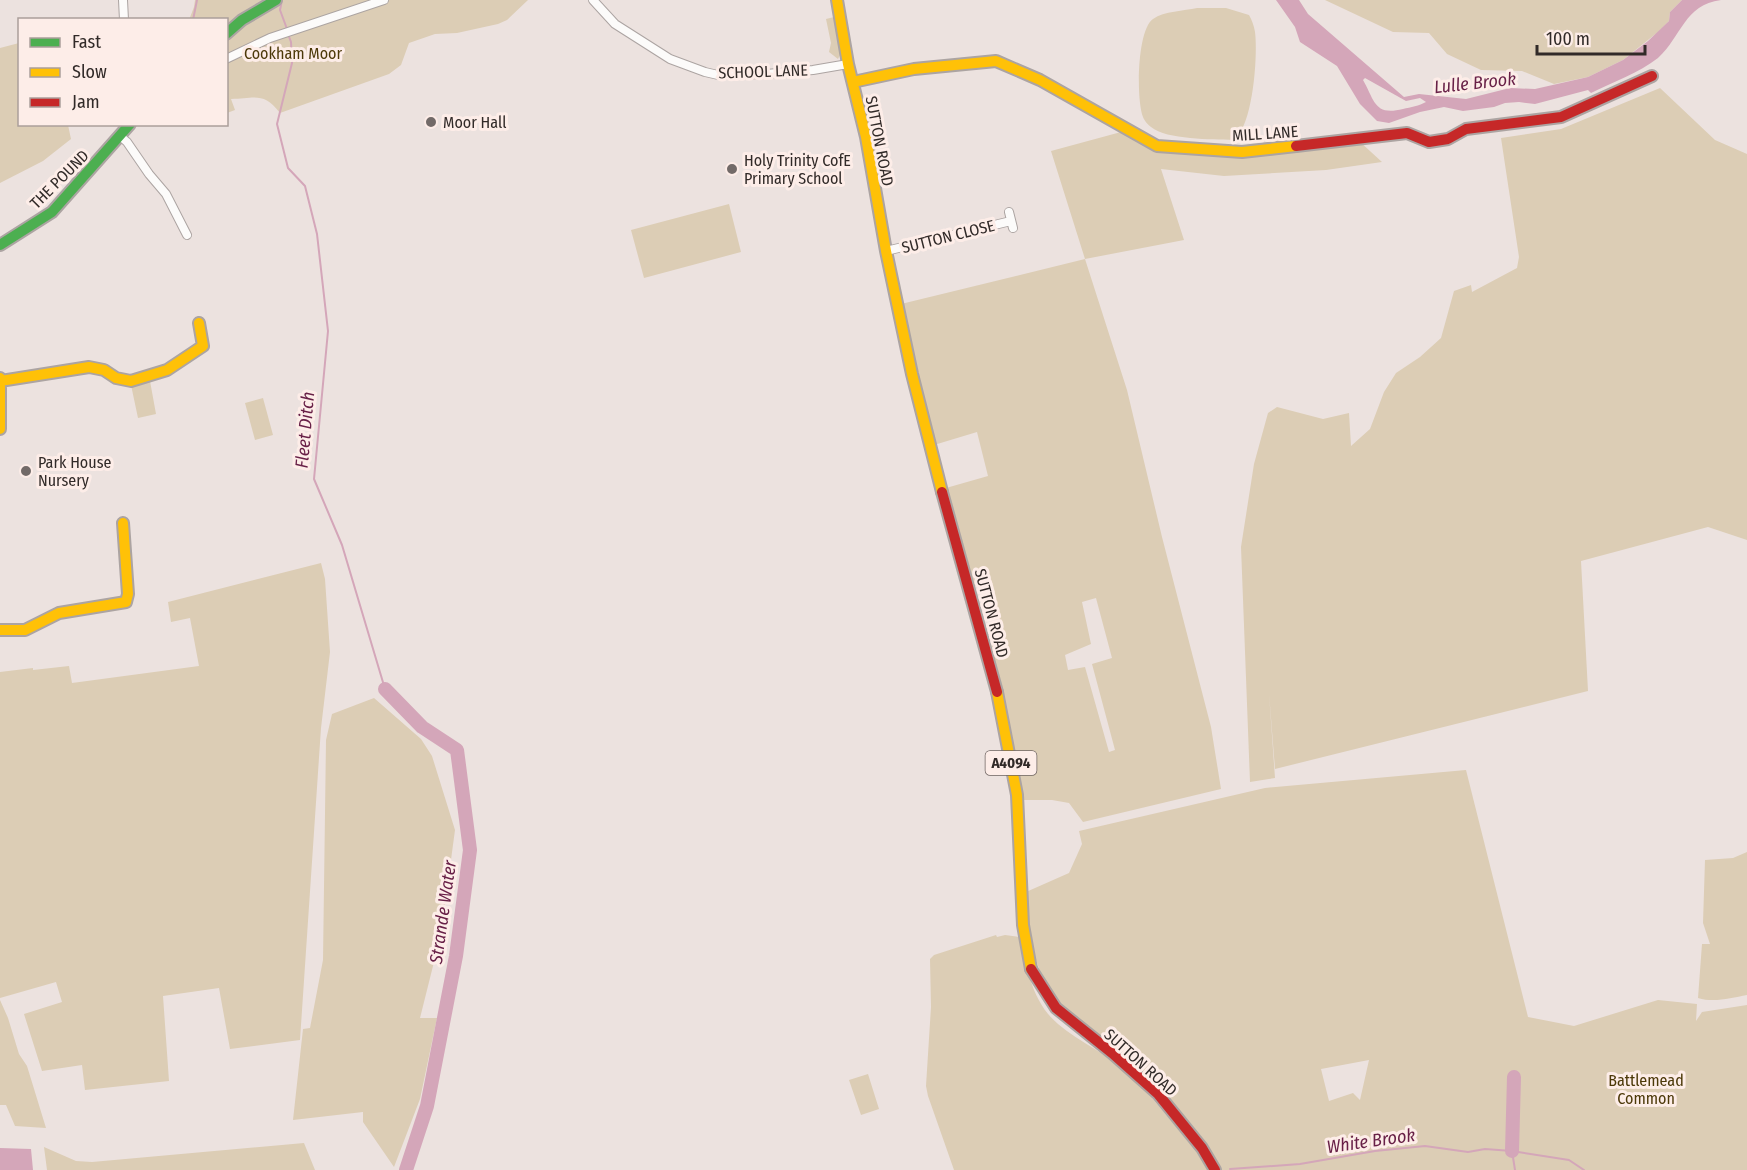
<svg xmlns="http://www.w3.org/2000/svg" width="1747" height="1170" font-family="'Fira Sans Condensed',sans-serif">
<rect width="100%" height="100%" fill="#ece2df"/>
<path fill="#dccdb5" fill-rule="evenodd" d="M195,0H528L507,20L498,24L457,33L435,34L409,43L401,65L389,74L280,113C264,92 256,98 231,99L235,110L227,113L226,20H189L194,7Z
M1325,0H1682L1670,12L1669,21L1658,32L1623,60L1588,77L1554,84L1522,71L1481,70L1447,54L1429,33L1393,32Z
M1197,8H1226L1249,15C1252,20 1254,26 1255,32C1258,55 1253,129 1233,140C1212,139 1167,140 1151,127C1148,125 1144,120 1143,117C1136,99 1137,30 1153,19C1164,11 1184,11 1197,8Z
M834,17L840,55L838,59L829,52L831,43L826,19Z
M19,43L20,124L68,125L71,139L43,161L0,183V48Z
M1660,88L1715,140L1747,154V540L1708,527L1581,561L1588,691L1275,769L1269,693L1275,778L1250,782L1241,547L1254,464L1268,413L1277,407L1323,419L1349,413L1351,446L1370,429L1384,392L1396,373L1420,357L1441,338L1454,291L1471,285L1472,292L1517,268L1519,257L1501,138L1561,129Z
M1121,132L1150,148L1167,153H1199L1359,141L1382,162L1326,170L1224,176L1161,169L1184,240L1085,259L1127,390L1162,537L1211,727L1221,789L1083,822L1069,803L1052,800H1020L990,636L1003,633L990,583L975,586L946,488L988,476L977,432L934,445L901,304L1085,259L1051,151ZM1096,598L1112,658L1092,664L1115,750L1109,752L1085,667L1068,670L1065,655L1091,644L1082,602Z
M729,204L741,252L644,278L631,230Z
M150,381L156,414L138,418L131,385Z
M263,398L273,435L255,440L245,403Z
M321,563L325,579L330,652L321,728L300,1040L230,1049L219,988L163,996L169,1081L85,1090L82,1065L42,1071L24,1014L62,1002L56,982L0,998V672L33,668V670L69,666L72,683L199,666L190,618L171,622L168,602Z
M374,698L421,739L432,756L455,830L441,934L420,1018H437L420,1099L394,1167L363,1122V1112L293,1120L303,1029L310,1028L323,960L326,740L332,714Z
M1466,770L1528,1017L1574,1026L1658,1000L1697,1004L1696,1021L1702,1012L1747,1005V1170H954L928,1096L926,1086L931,1007L930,959L934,955L996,935L997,937L1005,935L1019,937C1027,968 1032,1002 1058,1024C1080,1043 1109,1054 1130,1075C1146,1089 1159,1107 1173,1123L1188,1125C1166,1085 1126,1058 1090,1030C1080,1022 1067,1014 1059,1004C1033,971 1028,932 1026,892L1069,873L1082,844L1079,831L1265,788ZM1369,1060L1360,1100L1353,1093L1329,1101L1321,1069Z
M1747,852V995C1731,998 1714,1003 1698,998L1702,944H1710L1703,923L1705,860L1733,858Z
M0,1000L8,1018L19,1054L27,1066L46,1128L15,1126L6,1105H0Z
M868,1074L879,1109L861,1115L849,1080Z
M304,1143L315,1170H47L44,1147L76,1161L92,1162Z"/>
<path fill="#d4a6b9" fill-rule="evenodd" d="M1276,0H1299L1308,14L1404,97L1419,94L1466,99L1510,88L1535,89L1588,77L1623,60L1648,41L1669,21L1670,12L1682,0H1721C1684,5 1682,36 1658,58C1639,73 1613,82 1591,93L1588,90L1535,104L1519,102L1505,103L1494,107L1463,111L1444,107L1420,112L1389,123L1377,121L1360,104L1337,66L1300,42L1295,27ZM1365,78L1406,101L1420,98L1426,102C1419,106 1411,107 1403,109C1374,116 1375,101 1363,80Z
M0,1148L31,1149L33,1170H0Z"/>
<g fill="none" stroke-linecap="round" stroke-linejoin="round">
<path stroke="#d4a6b9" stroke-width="2" d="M282,0L280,10L287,29
M193,20L197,0
M288,34L291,42L292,63L277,124L288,168L305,186L317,234L328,331L314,479L342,545L385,689
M1512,1151L1515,1170
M1230,1169L1300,1164L1375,1151L1425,1146L1468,1152L1485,1149L1512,1151L1569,1160L1584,1170"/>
<path stroke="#d4a6b9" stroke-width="14" d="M385,689L422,727L457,750L470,850L456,956L427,1106L406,1170
M1512,1151L1514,1077"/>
<defs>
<path id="street" d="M123,0L124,20
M593,0L615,24L670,59L705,72L718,75L766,74L813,70L848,64
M226,59L270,38L384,0
M120,136L127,142L149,174L166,194L187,235
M1009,212L1013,228
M886,251L1011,221"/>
<path id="fast" d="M226,34L242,20L276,0
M0,245L52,212L130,124"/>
<path id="slow" d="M837,0L848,64L866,137L886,251L912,374L942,492
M853,82L914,69L996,61L1040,80L1157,146L1242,152L1296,146
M0,378V429
M0,381L89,367L104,370L116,378L131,381L167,370L203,346L199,323
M0,630H25L59,613L126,602L128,594L123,523
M997,692L1017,795L1023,925L1031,969"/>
<path id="jam" d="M1296,146L1407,133L1429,142L1448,139L1466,129L1561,117L1652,76
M942,492L997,692
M1031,969L1056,1008L1112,1053L1158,1094L1202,1148L1215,1170"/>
</defs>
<use href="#street" stroke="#aca4a2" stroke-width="10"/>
<use href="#fast" stroke="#aca4a2" stroke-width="14"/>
<use href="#slow" stroke="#aca4a2" stroke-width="14"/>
<use href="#jam" stroke="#aca4a2" stroke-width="14"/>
<use href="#street" stroke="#fcfbfa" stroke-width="8"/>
<use href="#fast" stroke="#4caf50" stroke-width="10"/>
<use href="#slow" stroke="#ffc107" stroke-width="10"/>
<use href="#jam" stroke="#c62828" stroke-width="10"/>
</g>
<g fill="#726a68" stroke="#fdede8" stroke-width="2">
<circle cx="431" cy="122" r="6"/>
<circle cx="732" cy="169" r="6"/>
<circle cx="26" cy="471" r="6"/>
</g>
<g text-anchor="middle" stroke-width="6" stroke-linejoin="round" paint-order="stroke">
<rect fill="#fdede8" stroke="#6e6462" stroke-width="1.5" x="985.5" y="751" width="51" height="24" rx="4.5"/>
<g font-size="15" font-weight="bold" fill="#312a28">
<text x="1011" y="768">A4094</text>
</g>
<g font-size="16" fill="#4c3909" stroke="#fdede8">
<text x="293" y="59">Cookham Moor</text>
<text x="1646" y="1086">Battlemead<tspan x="1646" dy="18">Common</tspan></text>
</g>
<g font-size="16" fill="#312a28" stroke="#fdede8">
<text transform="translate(763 71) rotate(-2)" y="6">SCHOOL LANE</text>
<text transform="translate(1265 133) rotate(-4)" y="6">MILL LANE</text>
<text transform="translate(880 141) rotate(79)" y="6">SUTTON ROAD</text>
<text transform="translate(59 179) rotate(-45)" y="6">THE POUND</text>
<text transform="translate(948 236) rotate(-14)" y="6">SUTTON CLOSE</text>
<text transform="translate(992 613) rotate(75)" y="6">SUTTON ROAD</text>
<text transform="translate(1141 1062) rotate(42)" y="6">SUTTON ROAD</text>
</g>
<g font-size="16" fill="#312a28" stroke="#fdede8" text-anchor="start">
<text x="443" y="128">Moor Hall</text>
<text x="744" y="166">Holy Trinity CofE<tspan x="744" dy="18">Primary School</tspan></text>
<text x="38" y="468">Park House<tspan x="38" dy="18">Nursery</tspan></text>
</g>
<g font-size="18" font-style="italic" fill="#682047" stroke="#fdede8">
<text transform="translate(1475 83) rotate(-6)" y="6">Lulle Brook</text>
<text transform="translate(305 430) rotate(-85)" y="6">Fleet Ditch</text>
<text transform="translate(443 912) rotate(-82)" y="6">Strande Water</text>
<text transform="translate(1371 1141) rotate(-8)" y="6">White Brook</text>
</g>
</g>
<rect x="18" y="18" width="210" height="108" fill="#fdede8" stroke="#ab9f9b" stroke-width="1.5"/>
<rect x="30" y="38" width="30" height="9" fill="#4caf50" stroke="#ab9f9b" stroke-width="1.5"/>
<text x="72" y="48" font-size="18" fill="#312a28">Fast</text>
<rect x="30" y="68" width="30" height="9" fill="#ffc107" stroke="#ab9f9b" stroke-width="1.5"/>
<text x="72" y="78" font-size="18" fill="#312a28">Slow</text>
<rect x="30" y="98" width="30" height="9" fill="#c62828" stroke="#ab9f9b" stroke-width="1.5"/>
<text x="72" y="108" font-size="18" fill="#312a28">Jam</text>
<path d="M1537 45v9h108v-9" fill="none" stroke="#312a28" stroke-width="3"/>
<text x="1546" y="45" font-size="18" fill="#312a28" stroke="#fdede8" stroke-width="4.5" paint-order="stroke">100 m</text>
</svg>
